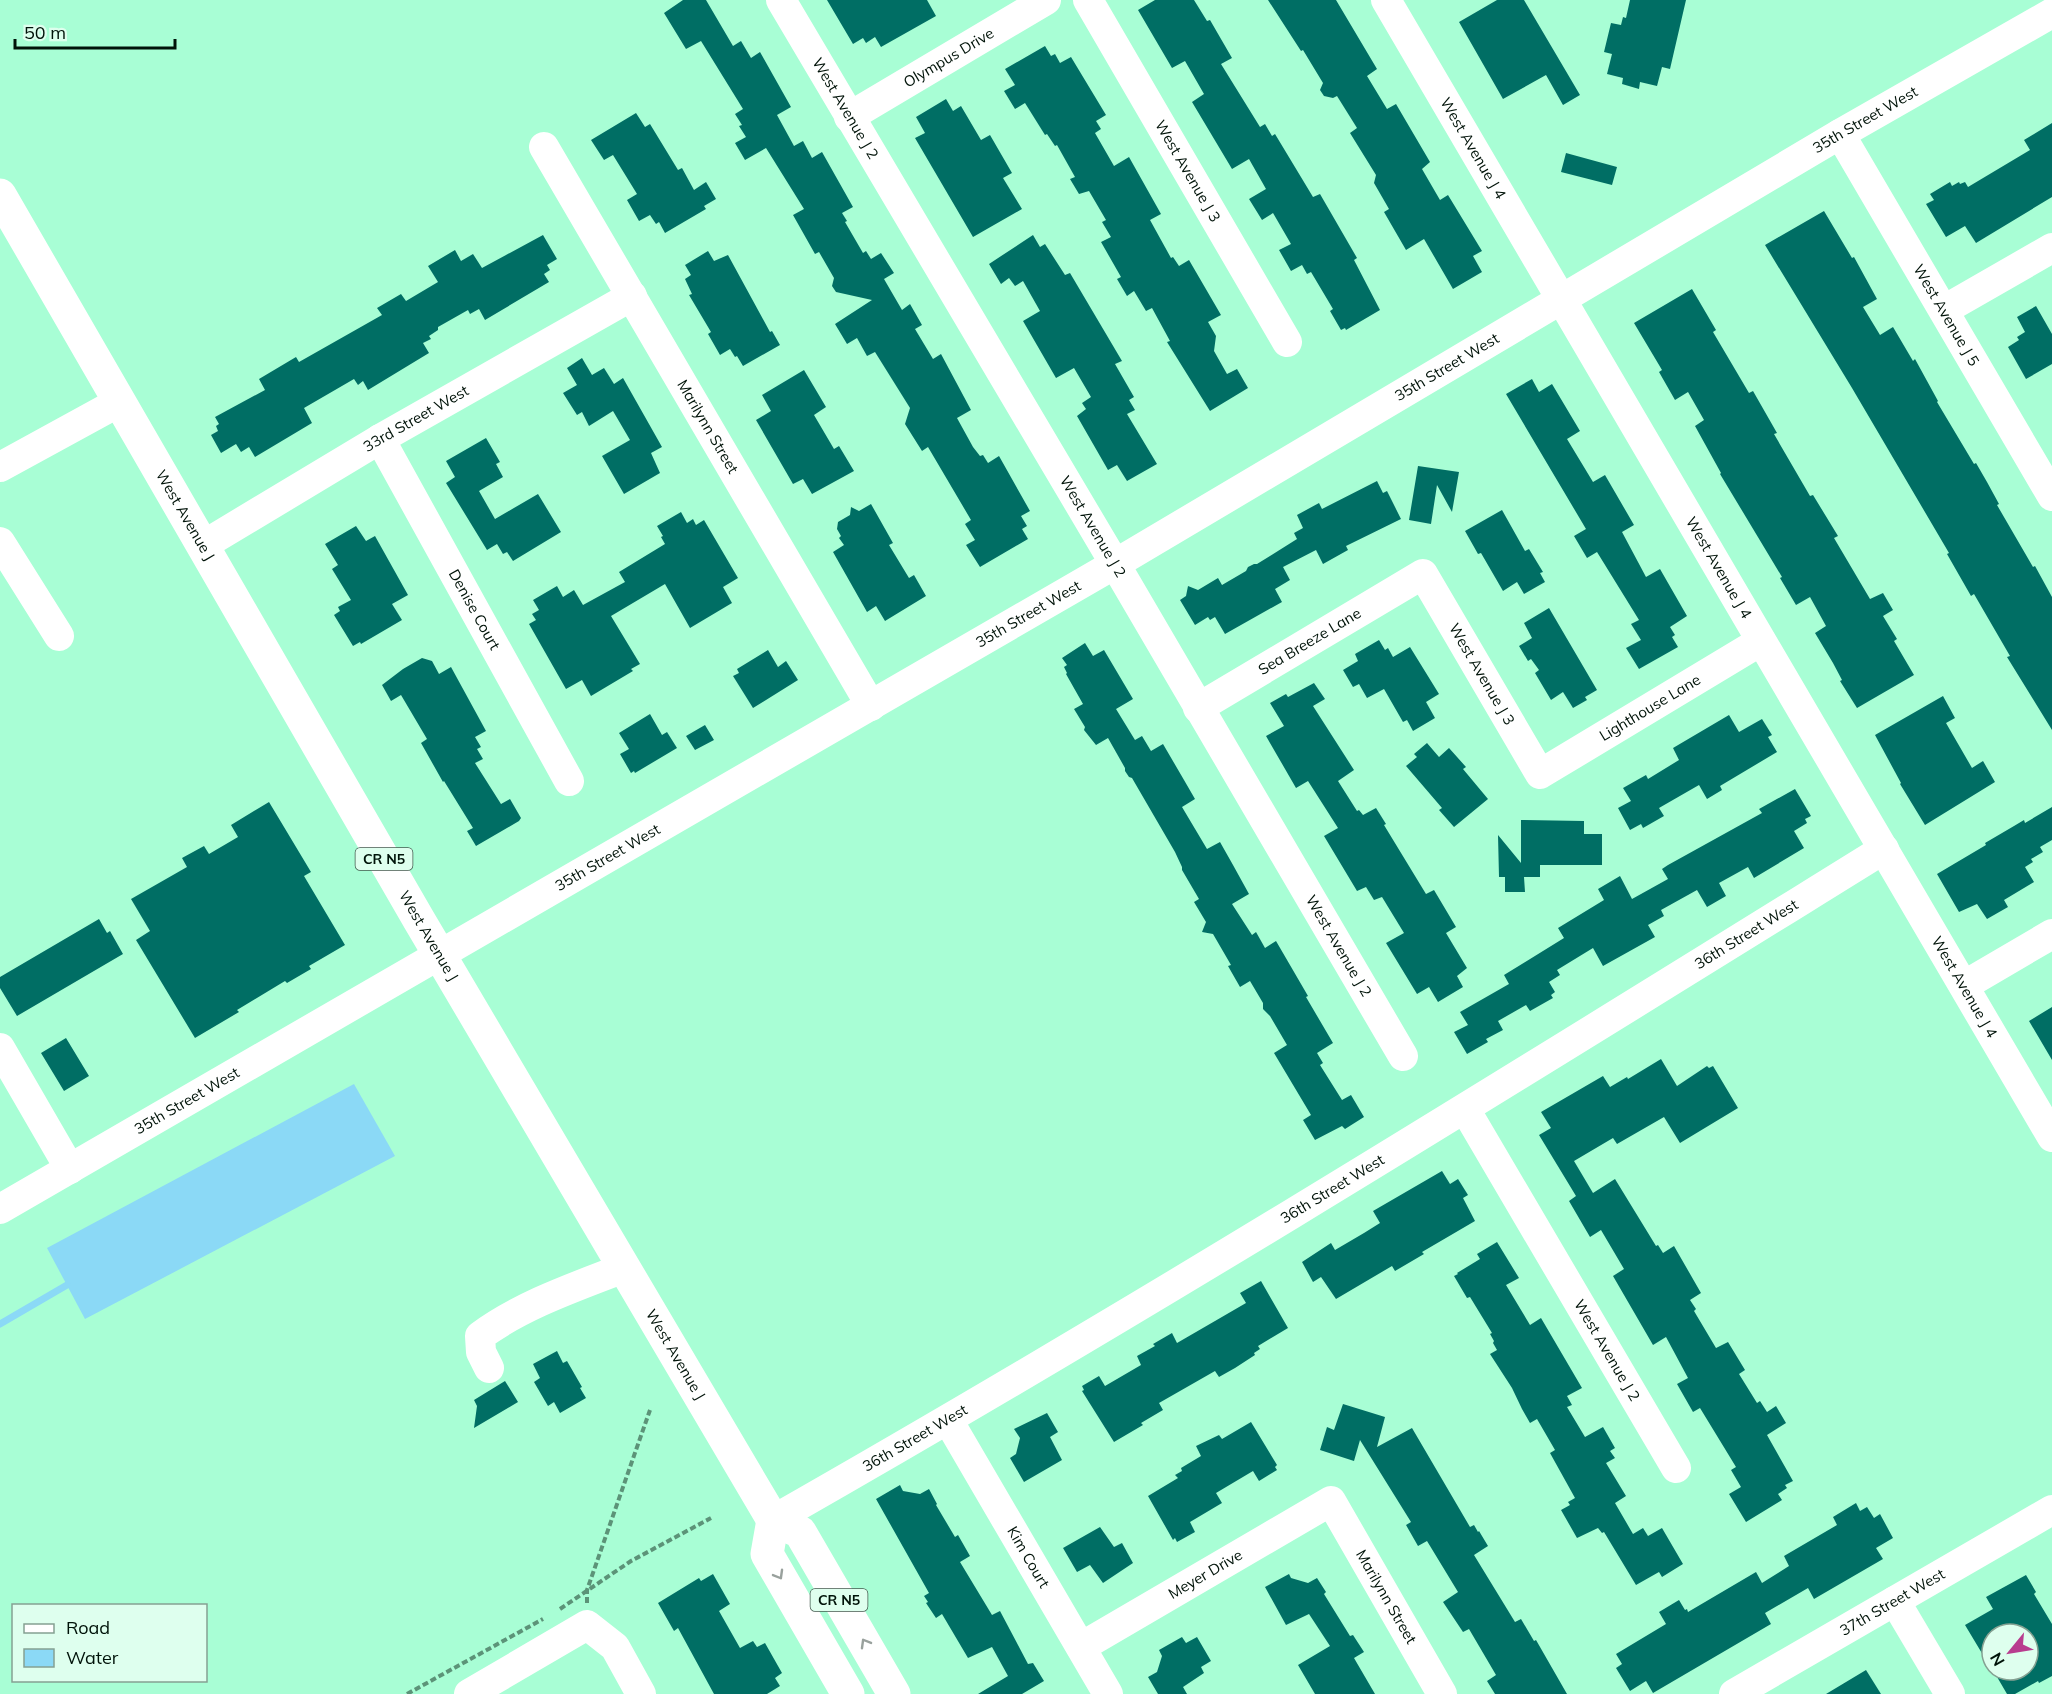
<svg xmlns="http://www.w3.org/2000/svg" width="2052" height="1694" font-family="Mulish,sans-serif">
<rect width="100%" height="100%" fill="#a8fed5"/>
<path fill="#8bd9f6" d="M354,1084L395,1156L85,1319L47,1248Z"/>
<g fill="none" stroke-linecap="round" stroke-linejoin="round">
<path stroke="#8bd9f6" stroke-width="7" d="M0,1324L67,1285"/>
</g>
<path fill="#006e64" d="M683,0H706L733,46L741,41L751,58L760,52L791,107L777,115L794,146L803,141L812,158L822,152L853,207L842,213L847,221L845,222L863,253L866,251L871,259L881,253L894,273L884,279L902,310L910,304L922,325L915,329L933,359L941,354L971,410L957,418L973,447L980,456L983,455L988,463L999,456L1030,511L1021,516L1027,526L1022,529L1028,539L980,567L966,545L975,540L965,524L971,520L928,447L922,451L905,424L910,408L875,352L867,356L857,338L847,344L835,324L872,300L836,292L832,286L834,278L819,252L815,254L793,215L804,209L766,148L745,160L735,143L746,137L739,126L742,125L735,114L743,109L701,41L686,49L664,13Z
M827,0H927L936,16L881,47L875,37L866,43L863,38L853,44Z
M1155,0H1194L1207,21L1210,20L1232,58L1221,64L1260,127L1265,124L1272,136L1275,134L1313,197L1320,194L1357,258L1354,260L1380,310L1346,330L1345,328L1341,330L1330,311L1333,309L1311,272L1307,274L1302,265L1291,271L1279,250L1291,244L1273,213L1262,220L1249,199L1266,189L1249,159L1232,169L1192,102L1204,94L1185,61L1172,68L1138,10Z
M1268,0H1336L1377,69L1367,76L1387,109L1396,104L1430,162L1422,169L1440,200L1448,195L1482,251L1473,256L1482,272L1453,289L1424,239L1406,250L1384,212L1389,209L1374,183L1376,175L1350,133L1357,128L1337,96L1333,98L1324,96L1320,90L1323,83L1303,50L1301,51Z
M1497,0H1524L1580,95L1563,105L1546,75L1503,99L1459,22Z
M1630,0H1686L1670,69L1662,67L1657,86L1640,82L1639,89L1622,84L1623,78L1607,74L1612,54L1604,52L1611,23L1621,25L1623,17L1626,18Z
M1045,46L1051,56L1055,54L1060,63L1071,57L1106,115L1096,121L1101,129L1095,133L1114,166L1129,157L1161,214L1150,220L1171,258L1173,257L1179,266L1189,260L1221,315L1208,322L1216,336L1214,351L1227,374L1237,369L1248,388L1210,411L1167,342L1170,341L1152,308L1146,311L1134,291L1127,296L1117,279L1121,277L1101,242L1111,237L1102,222L1106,220L1089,191L1079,194L1070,179L1075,177L1057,145L1055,146L1047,134L1045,135L1025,103L1015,109L1004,91L1015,85L1005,69Z
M946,99L953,111L961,106L981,140L990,135L1012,173L1003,178L1022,209L973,237L915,138L925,133L916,117Z
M636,113L645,127L650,124L678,170L682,168L694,190L706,182L716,199L704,206L706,209L665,233L659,222L656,224L650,215L639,221L627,200L637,194L613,155L604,160L591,140Z
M2052,123V197L1976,243L1965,226L1946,237L1926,204L1934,200L1930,194L1950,182L1952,186L1959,182L1960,184L1965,182L1968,187L2030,150L2024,140Z
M1566,153L1617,167L1612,185L1561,172Z
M1824,211L1852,258L1854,257L1877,299L1863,307L1880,335L1893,327L1913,361L1915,359L1938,401L1937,402L1974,464L1976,463L1987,482L1999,504L1997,505L2033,567L2035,566L2052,597V730L2007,657L2010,656L1974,594L1971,596L1947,554L1949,553L1852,388L1765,245Z
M543,235L557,259L547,265L550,270L544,274L549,282L485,320L479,309L470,314L468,310L438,327V330L429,336L431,339L423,343L429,353L368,390L363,381L358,385L354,379L304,408L312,423L255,457L249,447L241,452L236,444L221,453L211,435L218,431L216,426L219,424L215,417L265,390L259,379L296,357L299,362L382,315L377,308L401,294L406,301L438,282L428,266L455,250L461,261L473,254L482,268Z
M1033,235L1040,247L1045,244L1065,275L1070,273L1122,361L1115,364L1134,397L1129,400L1135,410L1127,414L1157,464L1127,481L1117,465L1108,470L1077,416L1086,409L1082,403L1091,397L1074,368L1056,378L1023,321L1040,311L1023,281L1015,286L1009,278L1001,284L989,264Z
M708,251L714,261L728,255L770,332L772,331L780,345L743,366L737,356L735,357L730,349L720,355L708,334L711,332L689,295L692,294L685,279L691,275L685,265Z
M1692,289L1716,330L1713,332L1749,393L1753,391L1777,433L1774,434L1810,496L1813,495L1838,536L1834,538L1870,599L1883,593L1893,610L1883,616L1897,639L1894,641L1914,675L1857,708L1840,681L1842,680L1833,663L1815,633L1826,626L1810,597L1796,605L1780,578L1782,577L1720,474L1721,473L1695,426L1704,420L1688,392L1675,400L1659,372L1662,370L1634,323Z
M2036,306L2052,334V364L2026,379L2008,347L2019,340L2017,337L2025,332L2017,317Z
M582,358L592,375L604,368L614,384L623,378L662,447L651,453L660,473L624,494L602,456L630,440L613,411L589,426L582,412L577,415L563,393L577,385L567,368Z
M804,370L826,407L814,415L834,449L839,446L854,471L812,494L803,479L793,484L756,420L771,411L762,395Z
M1532,379L1539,392L1552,384L1580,431L1567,439L1593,482L1605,475L1634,525L1622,532L1646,577L1660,569L1687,616L1670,627L1675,635L1672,637L1678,647L1639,669L1626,648L1641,640L1631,624L1639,620L1597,552L1587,558L1574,536L1586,529L1506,394Z
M486,438L500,462L496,464L503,477L479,491L495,519L538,494L561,532L513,561L507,552L503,554L497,544L487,550L446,483L455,477L446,461Z
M1418,466L1459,472L1452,512L1437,485L1431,524L1409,520Z
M1377,481L1383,493L1387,491L1401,519L1346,546L1348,550L1323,564L1316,550L1283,567L1290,580L1275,589L1282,602L1225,634L1215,617L1210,620L1208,617L1195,625L1180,600L1186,596L1188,586L1198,590L1218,578L1222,585L1246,571L1248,567L1254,564H1257L1297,539L1294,533L1303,528L1297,515L1319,503L1322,509Z
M871,504L893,543L889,545L909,578L914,575L926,596L885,621L876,606L867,612L833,552L844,545L839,538L841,536L837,529L838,522L850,515L851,507L859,511Z
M1502,510L1525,551L1529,549L1543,572L1540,573L1545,582L1524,594L1517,582L1503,591L1481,553L1478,554L1465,531Z
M681,512L687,523L693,519L696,525L704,520L738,578L723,587L732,603L690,628L665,584L611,616L640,664L631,669L633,671L591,696L582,680L566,689L529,624L536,620L532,614L539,610L533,600L557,586L563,597L574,590L583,605L625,582L619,572L665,544L661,537L663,536L657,526Z
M356,526L366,541L375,536L408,595L392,604L402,620L361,644L360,642L353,646L334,615L340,611L338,607L351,600L332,569L338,565L325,544Z
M1549,608L1597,690L1585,697L1587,700L1573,708L1563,692L1551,700L1535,673L1539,670L1531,659L1528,661L1519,646L1532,638L1524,623Z
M1379,640L1385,650L1388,648L1393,657L1410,647L1439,694L1426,702L1435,718L1413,731L1407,720L1403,722L1384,689L1367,698L1359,684L1353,687L1343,670L1358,661L1355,654Z
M1085,643L1093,656L1104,650L1133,699L1116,709L1135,740L1142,736L1151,751L1163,744L1184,780L1195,799L1182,807L1207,849L1220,842L1233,865L1249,894L1232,904L1252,935L1256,932L1265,948L1276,941L1308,996L1306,997L1333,1043L1317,1053L1323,1063L1320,1065L1342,1100L1351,1095L1364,1117L1345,1129L1342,1126L1315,1140L1303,1120L1311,1115L1274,1053L1287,1045L1270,1016L1263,1009V1003L1250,981L1240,987L1228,966L1231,965L1213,934L1202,932L1206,922L1194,902L1199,899L1182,870V867L1175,852L1132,778L1129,777L1125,771V768L1108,738L1096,745L1084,730L1085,727L1074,709L1083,704L1066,674L1067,673L1064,667L1067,665L1062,658Z
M768,650L778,667L786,661L798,680L753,708L733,676L739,673L737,669Z
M422,658L432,661L439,674L451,667L486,731L475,737L481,747L477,749L483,759L475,763L501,804L510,799L521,818L519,821L476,846L467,831L473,828L444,781L443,782L421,743L427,739L401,695L391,701L382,685L403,669Z
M1314,683L1325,699L1313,706L1354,770L1338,781L1357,811L1359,810L1363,815L1376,808L1386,824L1384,825L1426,894L1434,890L1456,927L1446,933L1467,968L1457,976L1463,987L1438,1002L1429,987L1417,994L1386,943L1404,933L1382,897L1374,900L1366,887L1357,891L1324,836L1338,828L1308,781L1296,788L1266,736L1284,726L1270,703L1286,694L1288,697Z
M1943,696L1955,718L1946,723L1972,768L1983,761L1995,782L1925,825L1900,784L1901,783L1875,735Z
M650,714L662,735L667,732L677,748L635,773L634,771L631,773L620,754L629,749L619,733Z
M1729,715L1739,732L1762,719L1772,735L1768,737L1777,752L1720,786L1722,790L1707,799L1699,785L1659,808L1664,816L1643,828L1641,824L1630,830L1618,808L1631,801L1623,788L1646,775L1648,779L1679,760L1673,748Z
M705,725L714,740L695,750L686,736Z
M1427,743L1439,757L1449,748L1466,767L1463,769L1488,799L1454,827L1439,810L1442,808L1406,766L1417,757L1414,754Z
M1795,789L1811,816L1805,819L1807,823L1794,831L1804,848L1754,878L1748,867L1719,883L1726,896L1707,907L1697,890L1661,910L1664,916L1648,925L1655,937L1603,966L1593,948L1557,970L1560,975L1549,982L1555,992L1551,995L1553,998L1530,1011L1526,1005L1498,1021L1503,1030L1486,1039L1488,1042L1467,1054L1454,1032L1468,1025L1460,1012L1509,984L1504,975L1564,938L1558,928L1604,900L1598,889L1620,876L1632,899L1668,879L1662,869L1668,865L1762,813L1759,809Z
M269,802L311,872L304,876L345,945L309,966L311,969L287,983L285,981L237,1010L239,1012L195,1038L136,940L150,931L131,899L187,867L182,858L204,846L209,854L238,837L231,825Z
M2052,807V840L2040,847L2043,852L2031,859L2033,862L2025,867L2034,882L2004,900L2008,907L1987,919L1977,904L1959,912L1937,874L1986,845L1985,843L2014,826L2024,820L2025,823Z
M1521,820L1584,821V834H1602V865H1540V877H1524L1525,892H1505V877H1499L1498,835L1521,863Z
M99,919L107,933L110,931L123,954L17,1016L0,988V977Z
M2052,1007V1060L2029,1021Z
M66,1038L89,1076L64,1091L41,1053Z
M1661,1059L1677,1086L1707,1066L1709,1068L1713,1066L1738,1108L1680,1143L1664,1117L1617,1144L1613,1138L1574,1161L1593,1193L1615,1179L1656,1246L1658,1245L1663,1253L1674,1246L1701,1293L1690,1300L1696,1309L1694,1311L1716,1348L1728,1342L1745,1370L1739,1374L1757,1403L1760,1401L1767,1412L1776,1406L1786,1423L1767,1435L1793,1481L1785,1485L1787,1488L1778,1494L1782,1500L1746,1522L1729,1494L1741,1487L1731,1470L1736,1467L1700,1408L1693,1412L1677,1384L1688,1378L1666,1337L1653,1345L1613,1276L1624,1269L1601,1230L1590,1237L1569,1201L1576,1196L1539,1135L1551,1128L1541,1112L1603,1076L1610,1087L1627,1077L1628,1079Z
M1442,1171L1450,1184L1458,1179L1468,1195L1463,1198L1475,1221L1422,1252L1424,1254L1395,1271L1392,1266L1336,1299L1321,1277L1313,1282L1302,1262L1331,1243L1335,1250L1364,1233L1380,1223L1373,1211Z
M1497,1242L1519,1278L1506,1285L1530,1325L1541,1318L1582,1388L1567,1396L1572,1405L1567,1407L1585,1437L1603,1427L1615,1448L1610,1451L1615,1458L1606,1463L1626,1496L1615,1503L1633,1534L1643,1528L1648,1536L1662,1528L1683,1564L1662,1577L1659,1572L1636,1585L1604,1532L1602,1533L1598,1528L1577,1538L1561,1510L1570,1505L1568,1502L1575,1498L1550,1453L1555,1450L1537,1419L1530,1423L1522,1409L1512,1388L1490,1354L1497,1350L1493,1343L1494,1341L1490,1334L1492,1333L1470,1297L1467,1298L1454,1276L1458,1274L1457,1273L1480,1259L1477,1254Z
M1261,1281L1288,1328L1258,1346L1260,1349L1254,1353L1255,1355L1235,1368L1219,1377L1215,1371L1159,1403L1163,1410L1141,1423L1143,1425L1114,1442L1082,1391L1084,1390L1082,1386L1099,1376L1105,1386L1141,1365L1137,1356L1155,1346L1153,1344L1172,1333L1177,1343L1215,1321L1246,1303L1240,1293Z
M557,1351L563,1363L567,1361L582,1387L580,1388L586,1398L560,1413L554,1402L548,1406L534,1382L540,1378L533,1364Z
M505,1381L518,1402L474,1428L477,1406L474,1400Z
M1343,1404L1385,1417L1377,1447L1412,1428L1470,1527L1474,1525L1478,1532L1479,1531L1488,1546L1474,1555L1515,1622L1521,1619L1534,1641L1536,1640L1567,1694H1495L1487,1681L1496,1675L1469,1629L1463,1632L1443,1602L1458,1592L1427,1541L1418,1546L1406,1525L1411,1522L1360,1440L1354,1461L1320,1450L1327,1427L1334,1430Z
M1047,1413L1058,1432L1050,1437L1062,1460L1024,1482L1010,1458L1016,1454L1020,1438L1014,1429Z
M1251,1422L1277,1465L1275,1467L1277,1470L1259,1481L1253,1471L1216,1493L1222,1503L1190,1522L1195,1532L1177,1542L1175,1538L1173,1540L1148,1496L1178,1478L1175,1475L1182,1471L1181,1468L1201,1456L1196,1446L1219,1435L1222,1439Z
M900,1485L903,1491L920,1494L929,1489L937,1504L936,1505L955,1537L958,1535L970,1556L960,1562L992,1615L1000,1611L1028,1664L1033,1663L1044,1681L1022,1694H978L1008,1676L992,1647L968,1658L942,1614L936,1618L926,1603L928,1602L924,1596L929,1593L876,1499Z
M1856,1503L1860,1511L1867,1507L1874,1518L1880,1514L1893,1538L1876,1548L1883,1559L1814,1599L1808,1588L1765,1613L1771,1624L1653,1693L1646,1681L1630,1691L1616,1668L1622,1664L1616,1654L1666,1624L1659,1612L1679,1600L1685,1610L1687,1609L1688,1612L1756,1572L1762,1583L1789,1566L1784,1556L1837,1525L1833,1517Z
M1100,1527L1114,1547L1122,1543L1133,1563L1103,1583L1090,1565L1077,1572L1063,1548Z
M713,1574L730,1604L719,1611L740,1648L753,1641L757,1647L765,1643L782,1673L775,1678L780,1686L767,1694H714L678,1628L674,1631L658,1603L699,1578L701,1581Z
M1289,1574L1291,1578L1308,1583L1317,1578L1326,1592L1324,1594L1350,1636L1353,1635L1364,1652L1354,1658L1375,1694H1315L1298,1665L1330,1646L1309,1614L1286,1625L1265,1587Z
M2026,1575L2036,1592L2034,1594L2052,1624V1676L2039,1683L2038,1681L2015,1694H2007L1993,1670H2028V1634H1992V1670L1965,1625L1993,1609L1986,1597Z
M1182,1637L1186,1643L1197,1637L1211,1661L1201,1667L1204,1673L1183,1687L1187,1694H1158L1148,1677L1157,1672L1162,1656L1159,1650Z
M1866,1670L1881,1694H1826Z"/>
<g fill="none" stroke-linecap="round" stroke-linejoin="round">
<path stroke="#5c9378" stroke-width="4" stroke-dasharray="6 3" stroke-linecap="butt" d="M587,1603V1590L650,1410
M560,1609L631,1561L711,1518
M407,1694L543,1619"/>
<g stroke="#fff" stroke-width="30">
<path id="s1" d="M781,0L1115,564L1403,1056"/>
<path id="s2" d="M1088,0L1287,342"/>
<path id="s3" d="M1386,0L2052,1137"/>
<path id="s4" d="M849,117L1046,0"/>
<path id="s5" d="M1840,134L2052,496"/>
<path id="s6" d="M544,147L871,706"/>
<path d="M1944,310L2052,248"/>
<path id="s7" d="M380,439L569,781"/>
<path d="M0,467L119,402"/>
<path d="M0,542L59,636"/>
<path id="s8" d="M202,546L380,439L632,296"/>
<path id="s9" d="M1198,708L1423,574L1540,774L1761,641"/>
<path d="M1965,985L2052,934"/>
<path d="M0,1048L70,1169"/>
<path id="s10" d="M1465,1109L1676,1468"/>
<path id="s11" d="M0,1209L1115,564L1840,134L2052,13"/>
<path d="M489,1368L481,1352L480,1336C522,1305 575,1287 624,1268"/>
<path id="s12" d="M948,1420L1108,1694"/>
<path id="s13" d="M773,1520C1149,1306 1516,1077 1884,849"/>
<path d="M1895,1601L1950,1694"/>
<path id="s14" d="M1081,1647L1331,1501L1442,1694"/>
<path d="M469,1694L587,1625L615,1647L641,1694"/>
<path id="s15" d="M1734,1694L2052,1510"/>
</g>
<g stroke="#fff" stroke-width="33">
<path id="s16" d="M0,195L419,920L773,1520L800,1532L894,1694"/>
<path d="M773,1520L767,1554L848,1694"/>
</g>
</g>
<defs><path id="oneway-chevron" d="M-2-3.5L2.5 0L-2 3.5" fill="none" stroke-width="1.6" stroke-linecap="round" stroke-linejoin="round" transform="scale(1.5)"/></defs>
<g stroke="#99a19d">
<use href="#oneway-chevron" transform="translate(779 1575) rotate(60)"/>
<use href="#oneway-chevron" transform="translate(865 1643) rotate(-120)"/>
</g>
<g text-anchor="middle" stroke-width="4.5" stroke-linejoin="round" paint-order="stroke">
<g fill="#deffee" stroke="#435a4e" stroke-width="1.5">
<rect x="355.5" y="848" width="57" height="22" rx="4.5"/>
<rect x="810.5" y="1589" width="57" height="22" rx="4.5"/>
</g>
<g font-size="14" font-weight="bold" fill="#001309">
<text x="384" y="864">CR N5</text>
<text x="839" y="1605">CR N5</text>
</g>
<g font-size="15" fill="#001309" stroke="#deffee">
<text dy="5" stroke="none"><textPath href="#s4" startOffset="116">Olympus Drive</textPath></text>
<text dy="5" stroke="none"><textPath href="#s1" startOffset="126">West Avenue J 2</textPath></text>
<text dy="5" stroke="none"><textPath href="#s11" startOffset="2160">35th Street West</textPath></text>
<text dy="5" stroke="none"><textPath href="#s3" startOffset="172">West Avenue J 4</textPath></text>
<text dy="5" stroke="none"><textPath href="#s2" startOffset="198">West Avenue J 3</textPath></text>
<text dy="5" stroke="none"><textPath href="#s5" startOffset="210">West Avenue J 5</textPath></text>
<text dy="5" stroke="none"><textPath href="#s11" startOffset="1674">35th Street West</textPath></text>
<text dy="5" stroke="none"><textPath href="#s8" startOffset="249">33rd Street West</textPath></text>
<text dy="5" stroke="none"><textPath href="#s6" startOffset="324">Marilynn Street</textPath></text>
<text dy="5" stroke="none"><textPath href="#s16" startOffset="370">West Avenue J</textPath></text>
<text dy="5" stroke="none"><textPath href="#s1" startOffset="612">West Avenue J 2</textPath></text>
<text dy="5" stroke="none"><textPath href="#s3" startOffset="658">West Avenue J 4</textPath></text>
<text dy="5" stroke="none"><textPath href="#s7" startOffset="195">Denise Court</textPath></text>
<text dy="5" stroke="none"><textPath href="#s11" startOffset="1188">35th Street West</textPath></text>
<text dy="5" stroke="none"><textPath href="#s9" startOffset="130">Sea Breeze Lane</textPath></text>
<text dy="5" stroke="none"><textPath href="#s9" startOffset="378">West Avenue J 3</textPath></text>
<text dy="5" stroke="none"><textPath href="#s9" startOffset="622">Lighthouse Lane</textPath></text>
<text dy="5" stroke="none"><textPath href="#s11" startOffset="702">35th Street West</textPath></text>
<text dy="5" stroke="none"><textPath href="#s13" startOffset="1136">36th Street West</textPath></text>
<text dy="5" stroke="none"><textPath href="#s16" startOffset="856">West Avenue J</textPath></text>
<text dy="5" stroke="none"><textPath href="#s1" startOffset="1098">West Avenue J 2</textPath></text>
<text dy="5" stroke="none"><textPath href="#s3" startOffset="1144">West Avenue J 4</textPath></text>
<text dy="5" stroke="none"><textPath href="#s11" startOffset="216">35th Street West</textPath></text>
<text dy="5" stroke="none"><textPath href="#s13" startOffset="650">36th Street West</textPath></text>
<text dy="5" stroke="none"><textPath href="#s10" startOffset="280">West Avenue J 2</textPath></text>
<text dy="5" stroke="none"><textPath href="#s16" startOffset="1342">West Avenue J</textPath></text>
<text dy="5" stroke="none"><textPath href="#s13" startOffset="164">36th Street West</textPath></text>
<text dy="5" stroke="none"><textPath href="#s12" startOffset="159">Kim Court</textPath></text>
<text dy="5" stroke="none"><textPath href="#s14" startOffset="144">Meyer Drive</textPath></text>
<text dy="5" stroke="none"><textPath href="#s14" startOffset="400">Marilynn Street</textPath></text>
<text dy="5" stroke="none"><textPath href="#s15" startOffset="183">37th Street West</textPath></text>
</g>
</g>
<rect x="12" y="1604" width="195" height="78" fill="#deffee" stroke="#85a192" stroke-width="1.5"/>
<rect x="24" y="1624" width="30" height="9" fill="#ffffff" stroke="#85a192" stroke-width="1.5"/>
<text x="66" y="1634" font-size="18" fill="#001309">Road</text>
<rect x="24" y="1649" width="30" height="18" fill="#8bd9f6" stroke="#85a192" stroke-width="1.5"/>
<text x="66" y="1664" font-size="18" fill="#001309">Water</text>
<g transform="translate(2010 1652) rotate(240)"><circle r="28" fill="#deffee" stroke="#85a192" stroke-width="1.5"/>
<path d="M0-4.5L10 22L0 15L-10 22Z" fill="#b83d8f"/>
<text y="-9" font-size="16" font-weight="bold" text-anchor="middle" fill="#001309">N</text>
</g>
<path d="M15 39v9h160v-9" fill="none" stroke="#001309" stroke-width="3"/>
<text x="24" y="39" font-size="18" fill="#001309" stroke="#deffee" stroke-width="4.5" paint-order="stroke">50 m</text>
</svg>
